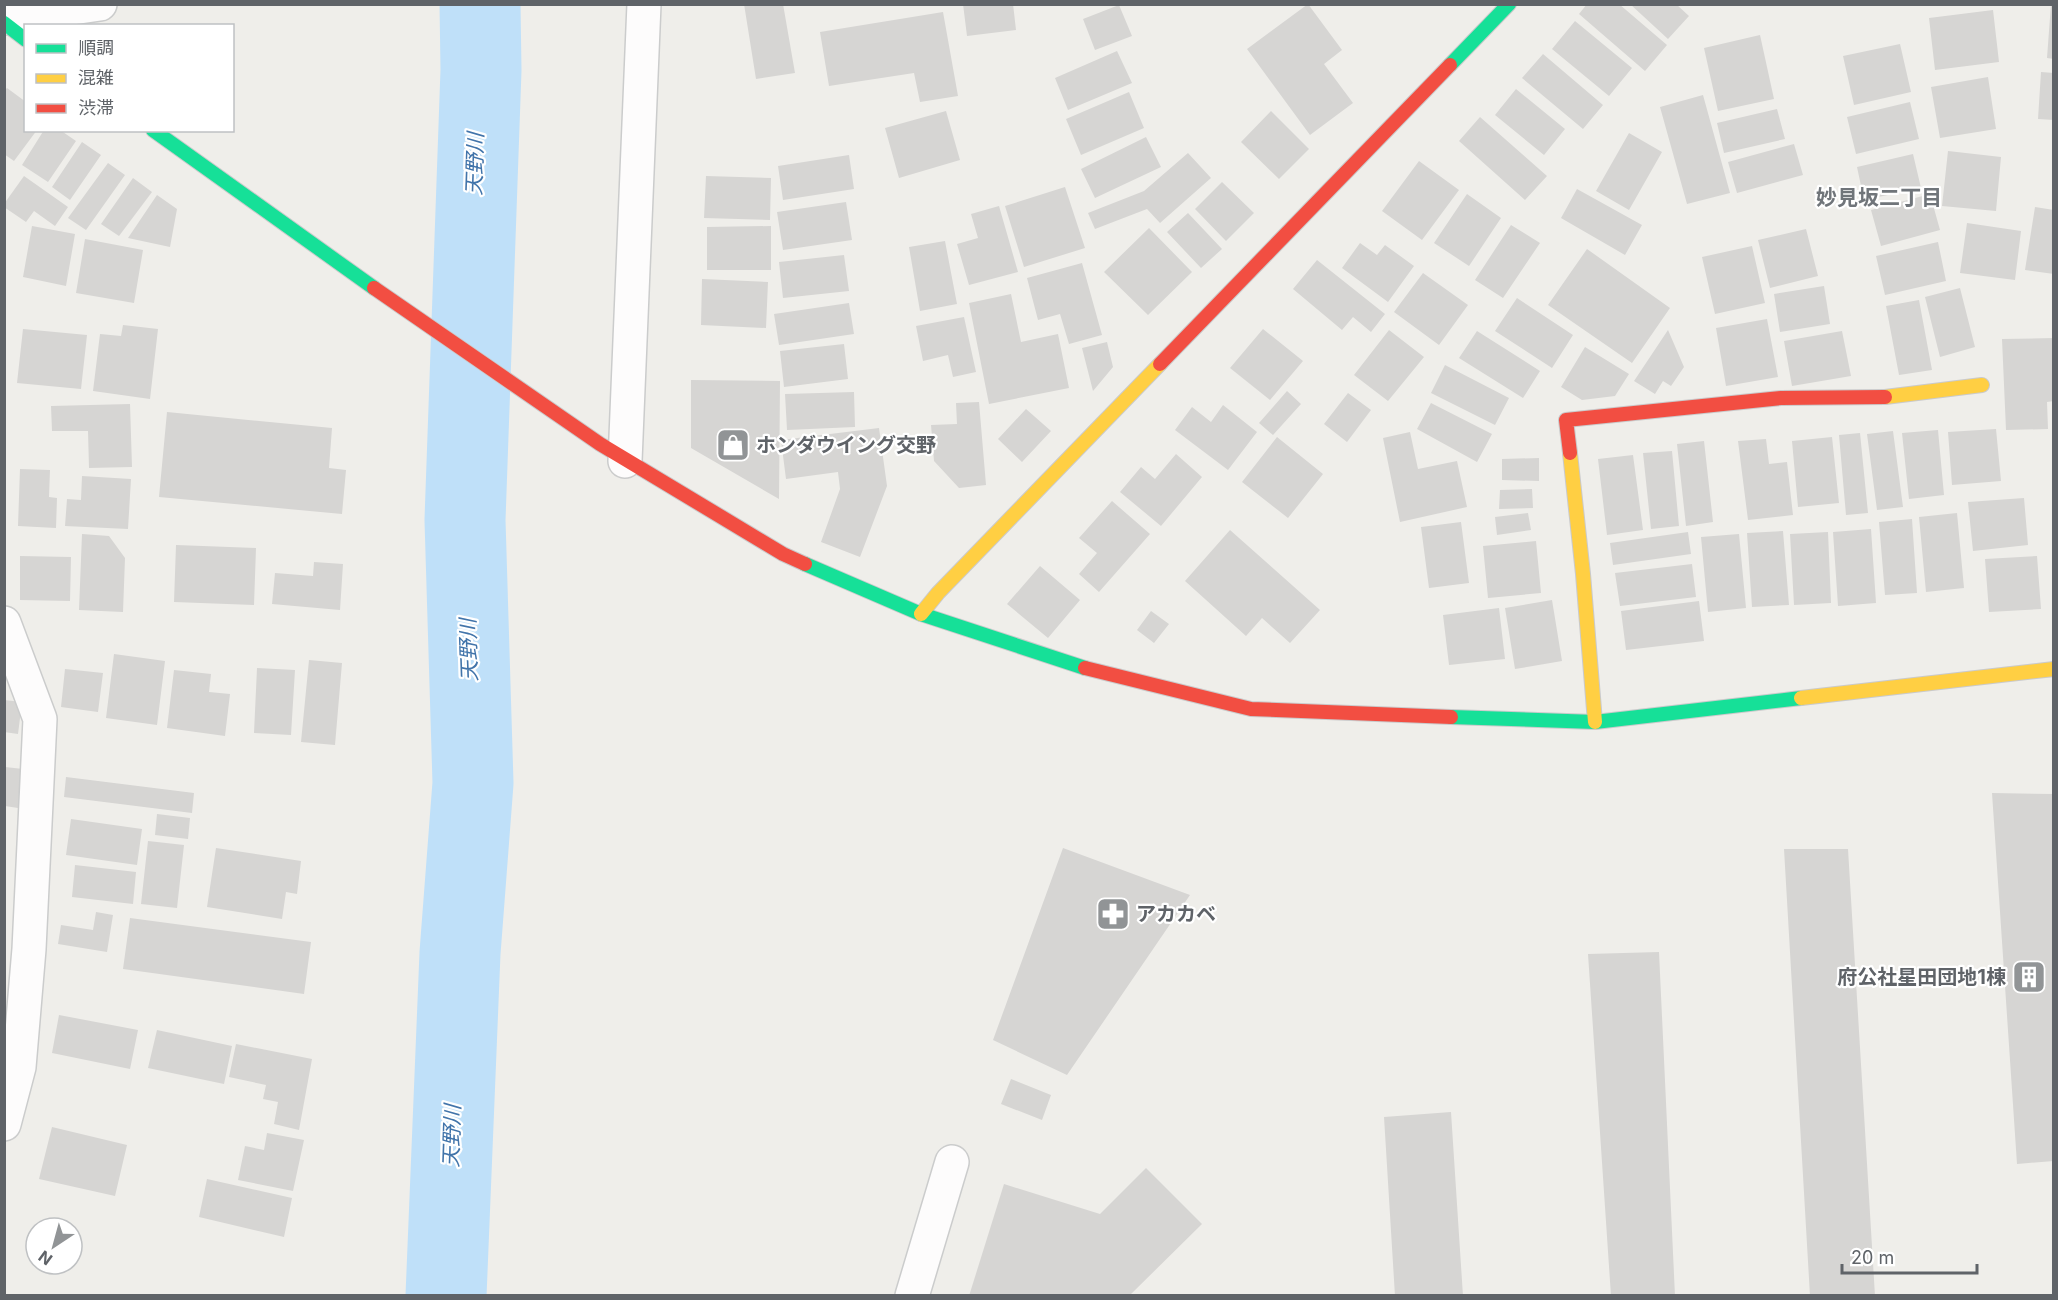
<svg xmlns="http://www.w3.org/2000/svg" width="2058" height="1300" font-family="Inter,'Noto Sans JP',sans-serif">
<rect width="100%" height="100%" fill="#efeeea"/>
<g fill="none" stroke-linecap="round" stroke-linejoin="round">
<path stroke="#bfe0f9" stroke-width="81" d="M446,1296L460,953L473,783L465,520L481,70L480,4"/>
</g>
<path fill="#d6d5d3" d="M744,4H783L795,73L756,79Z
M963,4H1013L1016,30L967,36Z
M1308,4L1342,50L1324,64L1353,103L1310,135L1247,49Z
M1587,4H1619L1667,45L1645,71L1579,14Z
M1630,4H1676L1689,16L1668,39Z
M2051,4H2054V59L2047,58Z
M1119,5L1132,36L1095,50L1083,19Z
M1993,10L1999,62L1935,70L1929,18Z
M943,12L958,96L920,102L914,73L829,86L820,32Z
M1575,21L1632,68L1609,96L1552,49Z
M1760,35L1774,99L1718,111L1704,48Z
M1900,44L1911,92L1854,105L1843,56Z
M1117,51L1132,83L1068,110L1055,78Z
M1543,54L1603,105L1583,129L1522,78Z
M2041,72L2054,73V120L2038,119Z
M1988,77L1996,129L1940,138L1931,87Z
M7,88L26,102V130H37L14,161L4,154V91Z
M1516,89L1565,129L1544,155L1495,115Z
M1129,92L1144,128L1081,155L1066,119Z
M1703,95L1730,193L1687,204L1660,107Z
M1910,102L1919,139L1856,154L1847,117Z
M1777,109L1785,139L1724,153L1717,123Z
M946,111L960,160L899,178L885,128Z
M1271,111L1309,149L1279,179L1241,142Z
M1480,117L1547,176L1525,200L1459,141Z
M44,130H60L76,141L48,182L22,165Z
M1629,133L1662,152L1629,210L1596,191Z
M1146,137L1161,167L1095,198L1081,169Z
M82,142L101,155L70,200L52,187Z
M1794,144L1803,175L1737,193L1728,162Z
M1948,151L2001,157L1996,211L1942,206Z
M1188,153L1211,178L1160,223L1147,209L1095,229L1088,213L1144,191Z
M1913,154L1921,188L1864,200L1857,167Z
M849,155L854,189L783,200L778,166Z
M1419,161L1459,190L1422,240L1382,211Z
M108,163L125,175L86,230L68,218Z
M24,176L68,207L55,226L34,211L26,222L4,207V204Z
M706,176L771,178L770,220L704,218Z
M133,178L152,192L119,236L101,224Z
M1222,182L1254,213L1226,241L1195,209Z
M1065,187L1085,248L1024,267L1005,206Z
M1577,189L1642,225L1625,255L1561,218Z
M1467,194L1501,218L1469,266L1434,243Z
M1930,194L1940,230L1881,246L1871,210Z
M157,195L177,209L170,247L128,238Z
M846,202L852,240L783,250L777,212Z
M999,206L1018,272L969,285L957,244L978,238L971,214Z
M2035,207L2054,210V274L2025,270Z
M1188,213L1222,249L1201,268L1167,232Z
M1967,223L2021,231L2015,280L1960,273Z
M1511,225L1540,243L1503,298L1475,280Z
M32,226L75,234L66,286L23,277Z
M771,226V270H707V227Z
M1149,228L1192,272L1148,315L1104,272Z
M1806,229L1818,276L1770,288L1758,240Z
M85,239L143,250L134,303L76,293Z
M945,241L957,304L920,311L909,247Z
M1938,242L1946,281L1885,295L1876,256Z
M1360,243L1377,255L1385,245L1414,266L1388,302L1342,268Z
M1752,246L1765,303L1715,314L1702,257Z
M1587,249L1670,308L1632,363L1548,305Z
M844,255L849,291L783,298L779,262Z
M1317,260L1385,314L1371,332L1353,317L1342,330L1293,289Z
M1082,263L1102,335L1069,344L1060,314L1038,320L1027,278Z
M1423,273L1468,305L1439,345L1394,312Z
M702,279L768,282L766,328L701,325Z
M1824,286L1830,324L1780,332L1774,294Z
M1960,288L1975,347L1940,357L1925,297Z
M1011,294L1021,342L1058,334L1069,388L989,404L969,303Z
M1517,298L1573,335L1552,368L1495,331Z
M1919,300L1932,370L1899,375L1886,306Z
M849,303L854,334L779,345L774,314Z
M964,317L976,372L953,377L948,355L923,361L916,326Z
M1767,319L1778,377L1726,386L1716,328Z
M123,325L158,329L150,399L93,391L100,334L121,336Z
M23,329L87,335L81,389L17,383Z
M1263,329L1303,361L1270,400L1230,368Z
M1389,330L1424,357L1388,401L1354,375Z
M1668,330L1684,367L1671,386L1663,381L1655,394L1634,381Z
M1477,331L1540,371L1523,398L1459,358Z
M1842,331L1851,376L1792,386L1784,341Z
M2054,338V401L2047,402L2048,429L2006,430L2002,339Z
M1107,342L1113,367L1093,391L1082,348Z
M844,344L848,379L784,387L780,351Z
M1585,347L1629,374L1615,396L1582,400L1561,387Z
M1445,365L1509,398L1495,425L1431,393Z
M691,380L780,381L779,499L691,448Z
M1287,391L1301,404L1273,435L1259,423Z
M854,392L855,427L787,430L785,394Z
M1348,393L1371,410L1347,442L1324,424Z
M979,402L986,485L959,488L934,461L931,425L957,424L956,403Z
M1431,403L1492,434L1477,462L1417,429Z
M130,404L132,467L89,468L88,431H52L51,406Z
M1223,405L1257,432L1228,470L1175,430L1192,407L1211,422Z
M1026,409L1051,431L1022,462L998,439Z
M167,412L332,428L329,468L346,470L342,514L159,497Z
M879,428L887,486L860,557L821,542L840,489L838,472L786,479L781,440Z
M1996,429L2001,481L1952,485L1948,432Z
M1938,430L1944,495L1909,499L1902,433Z
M1893,431L1903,507L1877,510L1867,434Z
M1410,432L1418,469L1457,461L1467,507L1400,522L1383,438Z
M1860,433L1868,513L1846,515L1839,435Z
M1277,437L1323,474L1288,518L1242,482Z
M1832,437L1839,503L1798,507L1792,441Z
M1766,439L1769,464L1787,462L1793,515L1748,520L1738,441Z
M1704,441L1713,522L1686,526L1677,444Z
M1672,451L1679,526L1651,529L1643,453Z
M1176,454L1202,477L1161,526L1120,492L1141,467L1155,479Z
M1633,455L1643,530L1607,535L1598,459Z
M1539,458V481L1502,480V459Z
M20,469L50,470L49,497L57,498L56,528L18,526Z
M82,476L131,479L128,529L65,526L67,499L81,500Z
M1532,489L1533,508L1499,509L1500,490Z
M2024,498L2028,545L1973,551L1968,502Z
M1112,501L1150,534L1099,592L1079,574L1097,553L1079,538Z
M1528,513L1531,530L1497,535L1495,517Z
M1957,513L1964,588L1926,592L1919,517Z
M1912,519L1917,593L1885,595L1879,522Z
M1461,522L1469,583L1429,588L1421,527Z
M1871,529L1876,603L1838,606L1833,532Z
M1230,530L1320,610L1290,643L1262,618L1246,636L1185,581Z
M1783,531L1789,605L1752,607L1747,533Z
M1688,532L1691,554L1613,565L1610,543Z
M1828,532L1831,603L1794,605L1790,534Z
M82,534L109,536L125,558L123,612L79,610Z
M1739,534L1746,608L1708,612L1701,537Z
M1536,541L1541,593L1488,598L1483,546Z
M176,545L256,548L254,605L174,602Z
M20,556L71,557L70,601L20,600Z
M2037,556L2041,609L1989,612L1985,559Z
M314,562L343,564L340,610L272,604L275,573L313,576Z
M1692,564L1696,597L1620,606L1615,573Z
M1040,566L1080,600L1048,638L1007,604Z
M1552,600L1562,661L1515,669L1505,608Z
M1699,601L1704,641L1626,650L1621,611Z
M1499,608L1505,659L1449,665L1443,615Z
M1151,611L1169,624L1154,643L1137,630Z
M114,654L165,661L157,725L106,718Z
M309,660L342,663L335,745L301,742Z
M257,668L295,670L291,735L254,733Z
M65,669L103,673L98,712L61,707Z
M174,670L211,674L209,692L230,694L225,736L167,728Z
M4,700L22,702L18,734L4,732Z
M5,767L23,769L18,808L5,806Z
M66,777L194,793L192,813L64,797Z
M1992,793L2054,794V1161L2017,1164Z
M157,814L190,818L188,839L155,835Z
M71,819L142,829L137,865L66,855Z
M148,841L184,845L177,908L141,904Z
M216,848L301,861L297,894L286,892L282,919L207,907Z
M1063,848L1190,895L1067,1075L993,1040Z
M1784,849H1848L1875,1296H1810Z
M75,865L136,872L133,904L72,897Z
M96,912L113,915L107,952L58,944L61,925L93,930Z
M130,918L311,942L304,994L123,969Z
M1659,952L1675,1296H1611L1588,954Z
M59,1015L138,1030L130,1069L52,1053Z
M157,1030L232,1046L224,1084L148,1068Z
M236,1044L312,1059L299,1130L274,1124L278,1102L263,1099L266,1085L229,1077Z
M1011,1079L1051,1095L1042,1120L1001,1104Z
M1451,1112L1463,1296H1395L1384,1117Z
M52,1127L127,1145L115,1196L39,1179Z
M267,1133L304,1140L293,1191L238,1180L245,1146L264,1150Z
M1146,1168L1202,1224L1129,1296H969L1004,1184L1100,1214Z
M207,1179L292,1198L284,1237L199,1217Z"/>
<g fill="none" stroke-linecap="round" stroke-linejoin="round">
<defs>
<path id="street" d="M4,18L100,4
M625,461L644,4
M4,623L40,719L29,949L19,1067L4,1124
M912,1296L952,1162"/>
<path id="fast" d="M4,23L26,40
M1450,65L1509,4
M153,130L374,288
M805,564L921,614L1085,668
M1451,717L1595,722L1801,698"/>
<path id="slow" d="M1885,397L1982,385
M1570,453L1583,574L1595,722
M921,614L938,593L1160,364
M1801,698L2054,669"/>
<path id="jam" d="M374,288L600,444L783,554L805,564
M1160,364L1450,65
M1570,453L1566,420L1781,398L1885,397
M1085,668L1251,709L1451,717"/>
</defs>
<use href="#street" stroke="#cbcccc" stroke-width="36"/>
<use href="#fast" stroke="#cacacb" stroke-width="16"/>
<use href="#slow" stroke="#cacacb" stroke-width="16"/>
<use href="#jam" stroke="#cacacb" stroke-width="16"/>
<use href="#street" stroke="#fdfcfc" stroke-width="33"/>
<use href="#fast" stroke="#16e098" stroke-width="14"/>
<use href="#slow" stroke="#ffcf43" stroke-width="14"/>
<use href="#jam" stroke="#f24e42" stroke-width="14"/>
</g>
<defs>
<symbol id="shop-square" viewBox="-11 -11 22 22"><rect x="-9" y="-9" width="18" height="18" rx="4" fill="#919496" stroke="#fff"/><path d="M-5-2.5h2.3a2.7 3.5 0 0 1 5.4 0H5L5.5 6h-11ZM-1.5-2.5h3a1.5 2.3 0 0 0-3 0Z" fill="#fff"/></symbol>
<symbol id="pharmacy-square" viewBox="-11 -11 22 22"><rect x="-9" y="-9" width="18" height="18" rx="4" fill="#919496" stroke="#fff"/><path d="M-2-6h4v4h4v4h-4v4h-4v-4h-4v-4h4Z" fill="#fff"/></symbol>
<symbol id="building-square" viewBox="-11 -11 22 22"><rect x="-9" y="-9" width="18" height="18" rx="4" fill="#919496" stroke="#fff"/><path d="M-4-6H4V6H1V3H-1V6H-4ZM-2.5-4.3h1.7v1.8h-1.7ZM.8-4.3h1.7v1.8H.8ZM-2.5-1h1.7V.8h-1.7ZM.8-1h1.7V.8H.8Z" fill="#fff"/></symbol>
</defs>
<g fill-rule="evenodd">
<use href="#shop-square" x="714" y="426" width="38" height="38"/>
<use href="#pharmacy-square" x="1094" y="895" width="38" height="38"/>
<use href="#building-square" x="2010" y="958" width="38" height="38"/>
</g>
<g text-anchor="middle" stroke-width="4.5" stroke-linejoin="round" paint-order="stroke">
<g font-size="20" font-weight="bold" fill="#5f6368" stroke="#fff" text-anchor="start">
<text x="756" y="452">ホンダウイング交野</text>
<text x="1136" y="921">アカカベ</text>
<text x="2006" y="984" text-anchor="end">府公社星田団地1棟</text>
</g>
<g font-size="21" font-style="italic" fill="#4174aa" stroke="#fff">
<text transform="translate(475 164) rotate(-88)" y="7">天野川</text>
<text transform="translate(469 650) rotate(-92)" y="7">天野川</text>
<text transform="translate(452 1136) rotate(-88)" y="7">天野川</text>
</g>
<g font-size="21" font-weight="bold" fill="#70757a" stroke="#fff">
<text x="1879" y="205">妙見坂二丁目</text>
</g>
</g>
<rect width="2058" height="1300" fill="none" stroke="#5f6368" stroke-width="12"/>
<rect x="24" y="24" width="210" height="108" fill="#ffffff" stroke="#bfc1c3" stroke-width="1.5"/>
<rect x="36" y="44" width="30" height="9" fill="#16e098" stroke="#bfc1c3" stroke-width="1.5"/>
<text x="78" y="54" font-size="18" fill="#5f6368">順調</text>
<rect x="36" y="74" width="30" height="9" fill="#ffcf43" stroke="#bfc1c3" stroke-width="1.5"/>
<text x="78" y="84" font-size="18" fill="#5f6368">混雑</text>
<rect x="36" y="104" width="30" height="9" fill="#f24e42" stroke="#bfc1c3" stroke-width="1.5"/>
<text x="78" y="114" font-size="18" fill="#5f6368">渋滞</text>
<g transform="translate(54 1246) rotate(216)"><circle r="28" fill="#ffffff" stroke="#bfc1c3" stroke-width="1.5"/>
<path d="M0-4.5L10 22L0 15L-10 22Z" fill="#919496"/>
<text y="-9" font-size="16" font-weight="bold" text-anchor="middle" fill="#5f6368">N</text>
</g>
<path d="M1842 1264v9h135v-9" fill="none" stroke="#5f6368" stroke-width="3"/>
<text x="1851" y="1264" font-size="18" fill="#5f6368" stroke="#ffffff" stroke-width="4.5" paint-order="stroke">20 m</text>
</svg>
